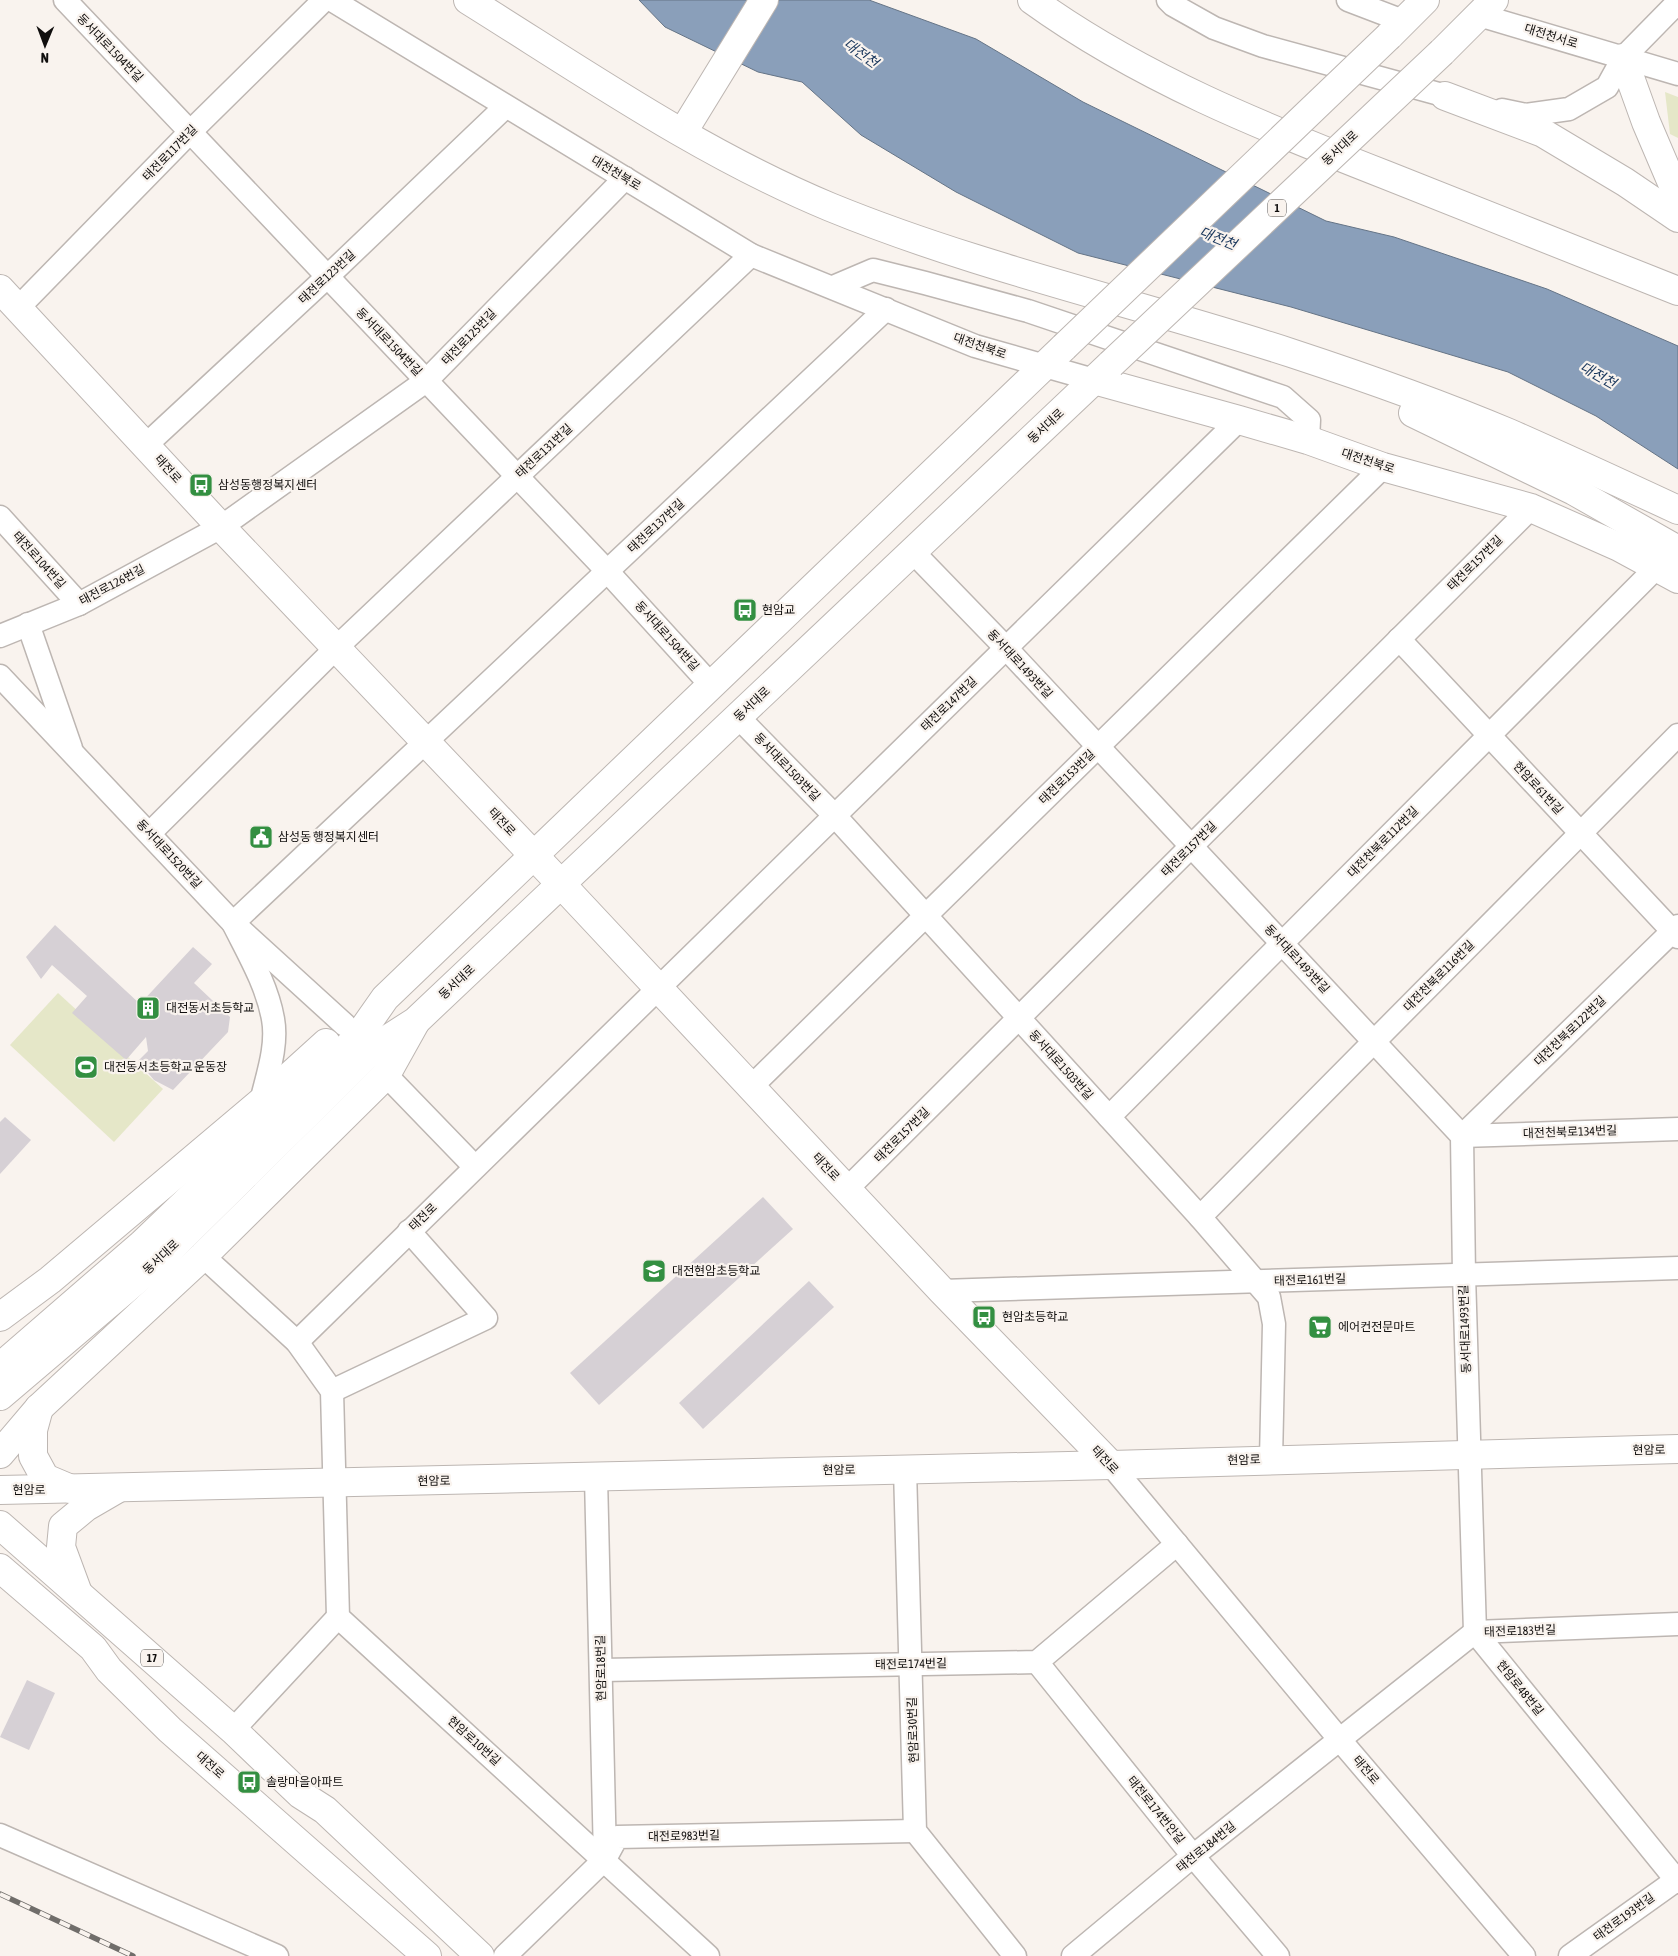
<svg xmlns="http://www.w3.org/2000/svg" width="1678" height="1956" font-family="'Asap Condensed','Noto Sans KR',sans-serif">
<rect width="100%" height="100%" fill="#f9f3ee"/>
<g fill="#e5e7c8">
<path d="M1665 92 1678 97V138L1670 134Z"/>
<path d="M58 993 163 1089 114 1142 10 1045Z"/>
</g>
<path fill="#8a9fba" stroke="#657486" d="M639 0H869L976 39 1083 102 1326 221 1394 237 1547 289 1678 346V469L1596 416 1508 372 1291 307 1078 253 956 192 861 135 802 82 758 72 665 27Z"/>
<g fill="#d6d0d5">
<path d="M55 925 140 1004 193 947 212 964 194 983 230 1017 228 1032 173 1090 154 1080 138 1061 148 1051 146 1037 126 1060 72 1013 87 996 52 965 41 979 26 957Z"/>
<path d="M5 1117 31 1140 0 1174V1122Z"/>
<path d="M763 1197 793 1229 599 1405 570 1373Z"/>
<path d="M809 1281 834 1307 703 1429 679 1403Z"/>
<path d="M27 1680 55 1693 29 1750 0 1737Z"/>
</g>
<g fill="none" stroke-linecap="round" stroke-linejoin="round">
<g stroke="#bdb6b2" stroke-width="25">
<g id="street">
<path d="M65 0 608 572 711 685"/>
<path d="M332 0 751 255 975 346 1094 380"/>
<path d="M1168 0 1173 5 1214 28 1263 46 1461 100"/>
<path d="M1348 0 1403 21"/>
<path d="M1479 15 1678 74"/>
<path d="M1502 110 1526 115 1569 109 1607 87 1623 58 1678 2"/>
<path d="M833 287 873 270 925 283 1028 311 1283 397 1309 420 1308 440"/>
<path d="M18 308 190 132 324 0"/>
<path d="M146 445 327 277 505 107"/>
<path d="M0 517 79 604"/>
<path d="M913 552 1006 648 1462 1136 1464 1275 1475 1632 1678 1882"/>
<path d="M28 624 71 748"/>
<path d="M0 636 79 604 221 527 426 381 625 178"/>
<path d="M1399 639 1678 937"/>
<path d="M0 676 233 923 345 1025"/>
<path d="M738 717 835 816 1200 1217 1269 1297 1274 1324 1271 1459"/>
<path d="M150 833 337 647 751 255"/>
<path d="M386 1075 475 1167"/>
<path d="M751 1087 1383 467"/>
<path d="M261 1102C267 1076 278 1046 273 1019 267 985 248 953 233 923L886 309"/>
<path d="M1109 1117 1657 567"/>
<path d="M1462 1136 1678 926"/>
<path d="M1462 1136 1678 1129"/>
<path d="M847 1189 1531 508"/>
<path d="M1200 1217 1678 735"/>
<path d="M203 1256 297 1342 332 1391 338 1617 708 1956"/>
<path d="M942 1291 1678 1268"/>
<path d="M297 1342 1239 420"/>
<path d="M332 1391 486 1318 409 1231"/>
<path d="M1111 1465 1340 1740 1524 1956"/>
<path d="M905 1469 915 1831 1015 1956"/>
<path d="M596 1477 605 1858"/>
<path d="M1037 1662 1193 1856 1278 1956"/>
<path d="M602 1670 1037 1662 1177 1544"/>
<path d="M233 1730 338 1617"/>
<path d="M0 1835 277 1956"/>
<path d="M505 1956 605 1859 617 1837 915 1831"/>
<path d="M1073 1956 1193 1856 1475 1632 1678 1624"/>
<path d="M1570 1956 1678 1879"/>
</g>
</g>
<g stroke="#bdb6b2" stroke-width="30">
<g id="secondary">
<path d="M468 0C585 73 702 154 830 207 979 268 1138 303 1291 353 1364 377 1438 403 1509 433 1566 458 1622 484 1678 510"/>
<path d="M1032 0C1140 78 1263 127 1386 175 1483 214 1581 252 1678 291"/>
<path d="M1623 58 1646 122 1678 197"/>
<path d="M1445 96 1543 133 1625 182 1678 218"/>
<path d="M683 132 764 0"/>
<path d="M0 289 221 527 561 884 942 1291 1111 1465"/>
<path d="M1094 380 1239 420 1308 440 1383 467 1531 508 1619 547 1678 579"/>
<path d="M1413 413 1574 491 1678 550"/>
<path d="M39 1408 33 1430V1456L45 1478 71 1489"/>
<path d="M0 1490 1111 1465 1678 1449"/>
<path d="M78 1593 61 1547 63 1526 86 1507 117 1489"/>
</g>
</g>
<g stroke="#bdb6b2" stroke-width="30">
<g id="primary">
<path d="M1389 36 1425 0"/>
<path d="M1442 52 1494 0"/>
<path d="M0 1317 50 1280 261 1102 326 1043"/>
<path d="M0 1367 142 1244 357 1038 385 998 1064 347"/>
<path d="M0 1396 154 1265 374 1048 416 1021 1111 364"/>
<path d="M0 1454 39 1408 203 1256 386 1075 415 1023"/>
<path d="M0 1525 233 1730 300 1794 325 1810 480 1956"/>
<path d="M0 1568 93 1648 109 1670 170 1730 427 1956"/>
</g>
</g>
<use href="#street" stroke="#fff" stroke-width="22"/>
<use href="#secondary" stroke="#fff" stroke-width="28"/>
<use href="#primary" stroke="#fff" stroke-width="28"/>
<g stroke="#706d6a" stroke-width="5.5">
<path id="rail" d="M0 1894 133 1956"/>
</g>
<use href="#rail" stroke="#f9f3ee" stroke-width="4" stroke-dasharray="11" stroke-linecap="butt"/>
<g stroke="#bdb6b2" stroke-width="30" stroke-linecap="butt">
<g id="primary-bridge">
<path d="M1064 347 1389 36"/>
<path d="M1111 364 1442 52"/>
</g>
</g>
<use href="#primary-bridge" stroke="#fff" stroke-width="28"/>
</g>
<defs>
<g id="bus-square" transform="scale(1.25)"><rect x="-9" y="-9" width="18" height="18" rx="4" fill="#338f41" stroke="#f9f3ee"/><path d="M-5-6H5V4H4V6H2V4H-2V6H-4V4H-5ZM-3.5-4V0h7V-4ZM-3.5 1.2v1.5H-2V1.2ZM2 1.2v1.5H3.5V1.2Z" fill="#fff"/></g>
<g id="civic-square" transform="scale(1.25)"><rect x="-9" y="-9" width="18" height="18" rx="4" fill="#338f41" stroke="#f9f3ee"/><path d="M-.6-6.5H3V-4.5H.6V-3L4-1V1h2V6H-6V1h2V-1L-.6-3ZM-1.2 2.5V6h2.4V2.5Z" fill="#fff"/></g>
<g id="building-square" transform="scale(1.25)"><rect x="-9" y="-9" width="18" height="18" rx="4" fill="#338f41" stroke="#f9f3ee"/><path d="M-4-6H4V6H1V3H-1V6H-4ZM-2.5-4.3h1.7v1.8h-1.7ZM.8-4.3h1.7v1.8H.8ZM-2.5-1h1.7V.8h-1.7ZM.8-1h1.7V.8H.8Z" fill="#fff"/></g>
<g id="stadium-square" transform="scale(1.25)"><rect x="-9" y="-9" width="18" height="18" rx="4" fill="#338f41" stroke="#f9f3ee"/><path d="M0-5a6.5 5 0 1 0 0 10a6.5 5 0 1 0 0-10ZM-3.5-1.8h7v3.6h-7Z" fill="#fff"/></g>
<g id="school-square" transform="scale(1.25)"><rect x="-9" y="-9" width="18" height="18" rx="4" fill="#338f41" stroke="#f9f3ee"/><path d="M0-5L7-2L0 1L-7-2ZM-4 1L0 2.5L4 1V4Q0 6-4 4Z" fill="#fff"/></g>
<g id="supermarket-square" transform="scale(1.25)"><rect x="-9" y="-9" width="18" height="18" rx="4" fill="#338f41" stroke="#f9f3ee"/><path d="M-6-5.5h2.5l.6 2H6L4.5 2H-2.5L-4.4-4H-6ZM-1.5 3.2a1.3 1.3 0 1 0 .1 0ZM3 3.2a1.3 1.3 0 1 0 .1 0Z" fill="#fff"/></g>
</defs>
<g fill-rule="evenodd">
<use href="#bus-square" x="201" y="485"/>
<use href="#bus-square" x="745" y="610"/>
<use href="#civic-square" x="261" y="837"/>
<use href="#building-square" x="148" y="1008"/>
<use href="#stadium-square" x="86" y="1067"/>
<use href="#school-square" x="654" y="1271"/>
<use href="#bus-square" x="984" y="1317"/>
<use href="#supermarket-square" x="1320" y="1327"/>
<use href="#bus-square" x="249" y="1782"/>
</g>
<g text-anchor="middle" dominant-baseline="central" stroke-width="4.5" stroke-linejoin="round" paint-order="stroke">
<g fill="#f9f3ee" stroke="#565350" stroke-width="1">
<rect x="1268" y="199.5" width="18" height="17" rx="4"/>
<rect x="141" y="1649.5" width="22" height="17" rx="4"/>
</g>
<g font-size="11" font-weight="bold" fill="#100e0d">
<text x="1277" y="208">1</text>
<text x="152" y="1658">17</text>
</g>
<g font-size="12" fill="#100e0d" stroke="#f9f3ee">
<text transform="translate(1551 36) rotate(17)">대전천서로</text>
<text transform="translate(110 48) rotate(46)">동서대로1504번길</text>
<text transform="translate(1340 148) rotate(-43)">동서대로</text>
<text transform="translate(170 153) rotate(-46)">태전로117번길</text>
<text transform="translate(616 173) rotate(31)">대전천북로</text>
<text transform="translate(327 277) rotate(-43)">태전로123번길</text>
<text transform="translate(469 337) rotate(-46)">태전로125번길</text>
<text transform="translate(389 342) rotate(46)">동서대로1504번길</text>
<text transform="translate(980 346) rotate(19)">대전천북로</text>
<text transform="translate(1046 426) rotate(-43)">동서대로</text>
<text transform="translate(544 451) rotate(-43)">태전로131번길</text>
<text transform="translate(1368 461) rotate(18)">대전천북로</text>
<text transform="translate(168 469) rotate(48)">태전로</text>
<text transform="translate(656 526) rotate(-43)">태전로137번길</text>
<text transform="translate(39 560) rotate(48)">태전로104번길</text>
<text transform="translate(1475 563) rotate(-45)">태전로157번길</text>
<text transform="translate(112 585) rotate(-28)">태전로126번길</text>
<text transform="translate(667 636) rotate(48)">동서대로1504번길</text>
<text transform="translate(1020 664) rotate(47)">동서대로1493번길</text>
<text transform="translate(752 704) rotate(-43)">동서대로</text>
<text transform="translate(949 704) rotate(-44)">태전로147번길</text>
<text transform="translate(787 767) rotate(46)">동서대로1503번길</text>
<text transform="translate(1067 777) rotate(-44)">태전로153번길</text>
<text transform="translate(1538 788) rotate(47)">현암로61번길</text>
<text transform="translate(502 822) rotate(47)">태전로</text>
<text transform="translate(1383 842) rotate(-45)">대전천북로112번길</text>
<text transform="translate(1189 849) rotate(-45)">태전로157번길</text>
<text transform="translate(169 854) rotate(47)">동서대로1520번길</text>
<text transform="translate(1297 959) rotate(47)">동서대로1493번길</text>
<text transform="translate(1439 976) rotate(-45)">대전천북로116번길</text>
<text transform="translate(457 982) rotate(-43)">동서대로</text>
<text transform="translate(1570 1031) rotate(-44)">대전천북로122번길</text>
<text transform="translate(1061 1065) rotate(48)">동서대로1503번길</text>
<text transform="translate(1570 1132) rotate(-2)">대전천북로134번길</text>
<text transform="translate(902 1135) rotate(-45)">태전로157번길</text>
<text transform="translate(826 1167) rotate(47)">태전로</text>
<text transform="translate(423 1217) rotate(-44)">태전로</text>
<text transform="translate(161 1257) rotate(-43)">동서대로</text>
<text transform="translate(1310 1280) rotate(-2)">태전로161번길</text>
<text transform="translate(1465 1329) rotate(-92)">동서대로1493번길</text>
<text transform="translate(1649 1450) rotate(-1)">현암로</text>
<text transform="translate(1105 1460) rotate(47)">태전로</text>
<text transform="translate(1244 1460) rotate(-2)">현암로</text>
<text transform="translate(839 1470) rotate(-1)">현암로</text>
<text transform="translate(434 1481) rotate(-1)">현암로</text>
<text x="29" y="1490">현암로</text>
<text transform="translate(1520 1631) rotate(-2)">태전로183번길</text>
<text transform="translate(911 1664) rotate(-1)">태전로174번길</text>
<text transform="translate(601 1668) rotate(-91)">현암로18번길</text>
<text transform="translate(1520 1688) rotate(51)">현암로48번길</text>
<text transform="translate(913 1730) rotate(-92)">현암로30번길</text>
<text transform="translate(474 1741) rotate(42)">현암로10번길</text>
<text transform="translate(210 1765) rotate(42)">대전로</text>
<text transform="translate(1366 1770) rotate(50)">태전로</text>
<text transform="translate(1156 1810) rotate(51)">태전로174번안길</text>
<text transform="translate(684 1836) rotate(-1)">대전로983번길</text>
<text transform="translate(1206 1847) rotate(-39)">태전로184번길</text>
<text transform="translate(1624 1917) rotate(-36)">태전로193번길</text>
</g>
<g font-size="12" fill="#100e0d" stroke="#f9f3ee" text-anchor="start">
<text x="218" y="485">삼성동행정복지센터</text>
<text x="762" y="610">현암교</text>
<text x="278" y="837">삼성동 행정복지센터</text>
<text x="166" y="1008">대전동서초등학교</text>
<text x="104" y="1067">대전동서초등학교 운동장</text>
<text x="672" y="1271">대전현암초등학교</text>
<text x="1002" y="1317">현암초등학교</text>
<text x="1338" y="1327">에어컨전문마트</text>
<text x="266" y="1782">솔랑마을아파트</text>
</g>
<g font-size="14" font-style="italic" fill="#16345a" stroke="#f9f3ee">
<text transform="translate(861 53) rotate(36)">대전천</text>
<text transform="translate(1218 238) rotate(22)">대전천</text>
<text transform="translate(1598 375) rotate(29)">대전천</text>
</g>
</g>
<g transform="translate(45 45) rotate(181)" stroke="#f9f3ee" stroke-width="4" paint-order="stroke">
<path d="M0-4L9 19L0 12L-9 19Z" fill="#100e0d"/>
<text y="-8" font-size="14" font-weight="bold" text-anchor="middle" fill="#100e0d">N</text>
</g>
</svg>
